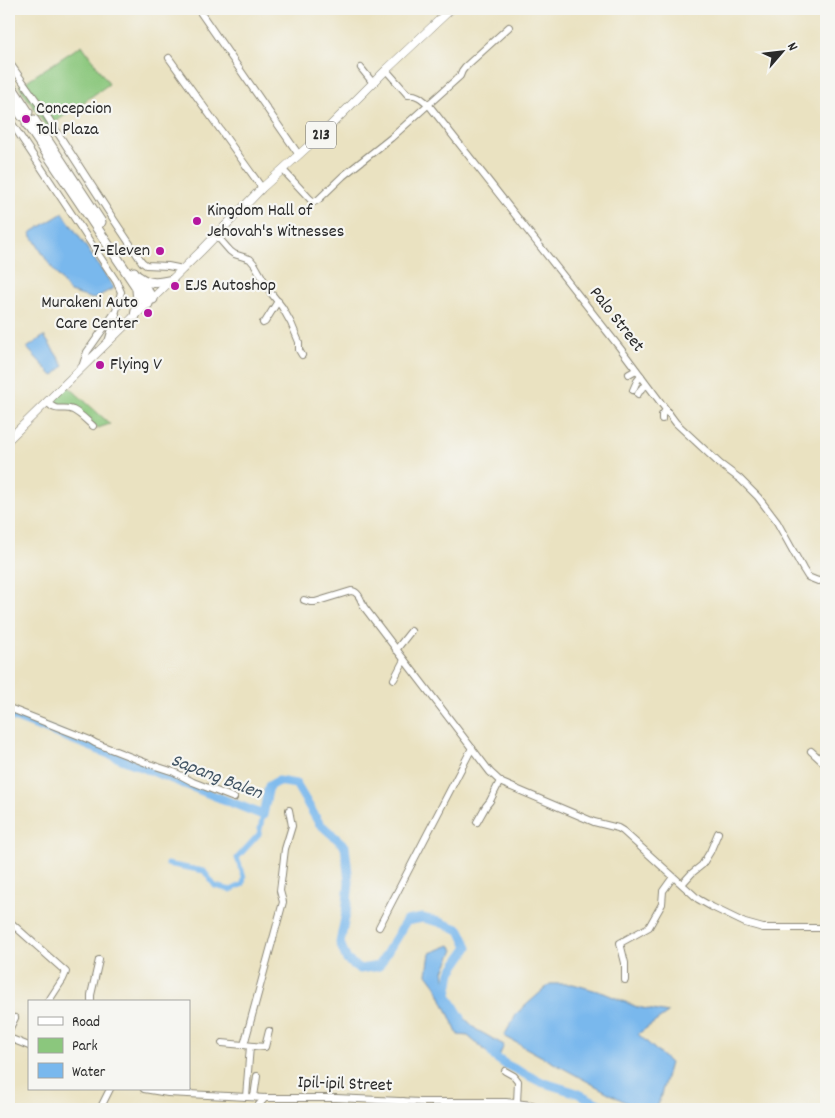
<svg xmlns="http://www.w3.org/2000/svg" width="835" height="1118" font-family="Dekko,sans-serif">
<rect width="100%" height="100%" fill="#f6f6f2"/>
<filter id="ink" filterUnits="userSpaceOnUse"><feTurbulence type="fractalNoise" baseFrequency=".02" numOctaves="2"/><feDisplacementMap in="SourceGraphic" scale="10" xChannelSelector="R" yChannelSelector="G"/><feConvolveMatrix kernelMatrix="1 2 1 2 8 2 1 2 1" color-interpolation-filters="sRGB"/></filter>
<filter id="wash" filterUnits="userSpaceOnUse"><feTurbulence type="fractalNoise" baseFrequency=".0096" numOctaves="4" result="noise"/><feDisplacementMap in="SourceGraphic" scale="20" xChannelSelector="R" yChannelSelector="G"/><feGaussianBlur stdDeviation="1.12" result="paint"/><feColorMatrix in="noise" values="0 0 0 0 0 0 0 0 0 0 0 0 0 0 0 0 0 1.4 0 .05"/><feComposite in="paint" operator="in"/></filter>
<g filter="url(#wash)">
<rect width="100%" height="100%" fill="#eae2c1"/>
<g fill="#8bc77d" stroke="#5b7954">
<path d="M82 45 109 84 47 128 19 86Z"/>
<path d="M68 386 110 424 98 428 74 408 60 406 52 401Z"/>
</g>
<g fill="#79b8ed" stroke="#52728c">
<path d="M63 213 114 288 93 299 70 292 47 261 30 233Z"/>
<path d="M44 336 64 366 53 376 27 348Z"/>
<path d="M450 945 454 950 444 971 449 1003 477 1030 504 1045 497 1061 468 1036 458 1035 436 986 427 974 430 953Z"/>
<path d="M550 984H573L604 993 637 1007 668 1013 638 1034 670 1063 657 1109H638L504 1036 517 1013Z"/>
</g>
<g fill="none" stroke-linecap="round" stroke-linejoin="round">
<path stroke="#79b8ed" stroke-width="1" d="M268 785 269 786"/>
<path stroke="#79b8ed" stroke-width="5" d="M167 864 204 871 215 886 231 890 243 884 244 877 237 858 259 834 263 815"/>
<g stroke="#79b8ed" stroke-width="9">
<path d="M9 715 87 745"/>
<path d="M89 746 263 815 269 786 278 781 296 784 319 823 345 846 349 882 346 913 340 943 347 960 360 969 379 966 406 921 423 918 439 922 460 930 468 947 451 972 447 995 461 1018"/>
<path d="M491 1052 495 1057 505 1064 541 1082 577 1093 609 1109"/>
</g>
</g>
</g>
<g filter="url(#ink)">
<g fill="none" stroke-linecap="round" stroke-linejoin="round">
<g stroke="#8a8676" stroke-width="8">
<g id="minor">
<path d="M198 9 299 155"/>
<path d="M169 58 262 188"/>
<path d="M9 62 43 110 114 220 142 262 146 265 168 266 183 269"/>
<path d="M361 68 373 83"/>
<path d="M386 70 408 95C417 94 421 98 428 104L620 348 676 423 720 464 740 479 758 497 777 522 803 569 808 577 818 581 826 580"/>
<path d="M9 119 116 281 121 292 116 311 87 352 82 367"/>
<path d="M283 170 310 199 314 202 318 200 343 176 391 138 460 76 462 71 465 67 509 27"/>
<path d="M216 235 230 251 234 254 250 259 255 265 271 293 282 307 291 323 299 342V350L302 355"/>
<path d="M263 323 265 322 278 301"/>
<path d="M108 342 116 315"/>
<path d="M629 374 636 370"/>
<path d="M633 390 637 381 641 376"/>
<path d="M638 394 641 389 647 385"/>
<path d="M47 402C58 414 62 405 73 410 81 414 87 421 93 426"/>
<path d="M662 419V415L666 410"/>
<path d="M304 600 310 602H315L351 591C359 591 361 601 364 607L490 772 502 783 594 822 618 828 623 831 698 899 712 907 745 923 763 928H826"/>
<path d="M396 650 411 631"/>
<path d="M394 679 404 660"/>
<path d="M9 708 90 740 95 743 149 764 174 772 193 782 234 798"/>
<path d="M811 751 826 765"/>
<path d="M477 822 486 806 490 801 500 781"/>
<path d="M682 884 692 873 702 865 710 852 718 833"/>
<path d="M9 921 66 972 63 979 48 1002"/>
<path d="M379 927 472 748"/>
<path d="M625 980V963L620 943 649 927 662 904 663 891 673 877"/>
<path d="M91 1002V995L99 960"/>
<path d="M9 1030 15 1018"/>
<path d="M9 1038 29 1046"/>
<path d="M222 1043 265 1047 269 1031"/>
<path d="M244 1045 283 902 280 891 285 849 292 826 289 810"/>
<path d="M505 1071 514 1076 518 1081 517 1103"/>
<path d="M144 1089 168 1093 265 1098H336L420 1102H506L532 1105 545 1109"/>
<path d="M246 1097 250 1046"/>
<path d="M254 1097 257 1076"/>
<path d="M403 1101 404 1109"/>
<path d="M100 1109 110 1089"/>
<path d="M255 1109 265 1098"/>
</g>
</g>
<g stroke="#8a8676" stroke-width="9">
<path id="major" d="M9 439 201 251 262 188 324 132 386 70 451 9"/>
</g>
<g stroke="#8a8676" stroke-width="11">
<g id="highway">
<path d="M9 83 28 112"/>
<path d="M9 96 22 116"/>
<path d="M34 120 101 222"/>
<path d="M27 124 148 304"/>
<path d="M134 272 153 299"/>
<path d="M139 277C149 285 160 283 172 280"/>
<path d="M135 316 138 300 137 290"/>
</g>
</g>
<use href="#minor" stroke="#fff" stroke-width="6"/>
<use href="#major" stroke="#fff" stroke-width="8"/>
<use href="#highway" stroke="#fff" stroke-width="9"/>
</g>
</g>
<g fill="#b5179e" stroke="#f6f6f2" stroke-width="2">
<circle cx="26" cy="119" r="5"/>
<circle cx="197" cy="221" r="5"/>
<circle cx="160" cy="251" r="5"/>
<circle cx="175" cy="286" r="5"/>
<circle cx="148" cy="313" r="5"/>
<circle cx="100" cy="365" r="5"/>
</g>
<g text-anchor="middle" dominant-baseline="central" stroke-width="4.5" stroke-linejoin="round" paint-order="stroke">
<rect fill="#f6f6f2" stroke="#686867" stroke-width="1" x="306" y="121.5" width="30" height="27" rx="4"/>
<g font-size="16" font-weight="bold" fill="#2b2b2b">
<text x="321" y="135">213</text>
</g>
<g font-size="18" fill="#2b2b2b" stroke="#f6f6f2" text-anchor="start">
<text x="36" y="109">Concepcion<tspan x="36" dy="21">Toll Plaza</tspan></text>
<text x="207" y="211">Kingdom Hall of<tspan x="207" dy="21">Jehovah's Witnesses</tspan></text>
<text x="150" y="251" text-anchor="end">7-Eleven</text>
<text x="185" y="286">EJS Autoshop</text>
<text x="138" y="303" text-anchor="end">Murakeni Auto<tspan x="138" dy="21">Care Center</tspan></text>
<text x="110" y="365">Flying V</text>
</g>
<g font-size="18" fill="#2b2b2b" stroke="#f6f6f2">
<text transform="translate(616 320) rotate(52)">Palo Street</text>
<text transform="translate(345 1085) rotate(2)">Ipil-ipil Street</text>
</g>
<g font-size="19" font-style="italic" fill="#425565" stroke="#f6f6f2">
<text transform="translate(216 778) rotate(21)">Sapang Balen</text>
</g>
</g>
<rect width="835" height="1118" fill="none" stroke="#f6f6f2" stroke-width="30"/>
<rect x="28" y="1000" width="162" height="90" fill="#f6f6f2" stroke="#a5a5a2"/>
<rect x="38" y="1017" width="25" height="8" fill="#ffffff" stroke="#a5a5a2"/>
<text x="72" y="1026" font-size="15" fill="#2b2b2b">Road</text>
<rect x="38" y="1038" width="25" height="15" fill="#8bc77d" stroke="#a5a5a2"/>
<text x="72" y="1050" font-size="15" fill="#2b2b2b">Park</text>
<rect x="38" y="1063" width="25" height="15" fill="#79b8ed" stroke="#a5a5a2"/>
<text x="72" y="1076" font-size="15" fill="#2b2b2b">Water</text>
<g transform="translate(782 52) rotate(62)" stroke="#f6f6f2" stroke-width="4" paint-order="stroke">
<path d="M0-4L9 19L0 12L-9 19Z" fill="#2b2b2b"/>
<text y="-8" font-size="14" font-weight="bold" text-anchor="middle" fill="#2b2b2b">N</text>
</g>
</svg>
